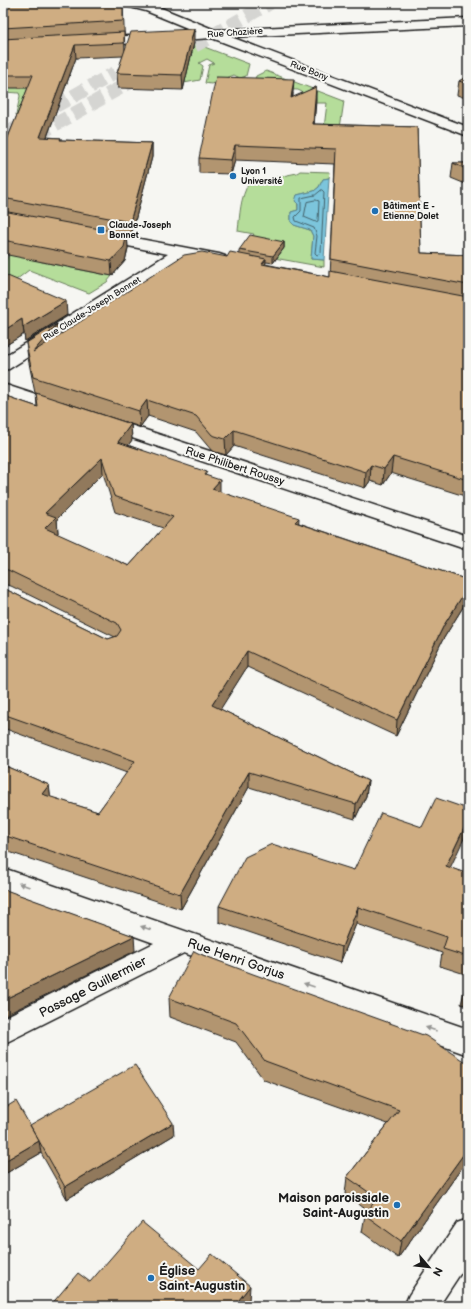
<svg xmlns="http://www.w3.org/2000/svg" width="471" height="1309" font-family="'Balsamiq Sans',sans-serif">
<rect width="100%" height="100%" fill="#f6f6f2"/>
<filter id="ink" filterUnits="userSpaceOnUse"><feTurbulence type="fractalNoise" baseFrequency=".025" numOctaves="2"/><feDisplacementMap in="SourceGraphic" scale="8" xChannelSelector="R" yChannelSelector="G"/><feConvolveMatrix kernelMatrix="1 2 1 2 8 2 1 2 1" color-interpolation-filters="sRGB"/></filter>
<g filter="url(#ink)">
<g fill="#b5dd9a" stroke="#687c5b">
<path d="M194 43 249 64 246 76 240 78 234 75 211 84 205 83 209 65 214 63 207 59 199 63 203 66 200 80 184 83Z"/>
<path d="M266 71 344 101 340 128H324L327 103H309L302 92 298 90 253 88 256 76Z"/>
<path d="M3 87 35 88 18 115H16L20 96 19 93 3 92Z"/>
<path d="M300 171 330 172 329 178 323 179 319 187 314 191 297 195 298 210 291 212V222L294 225 310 230 313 236 311 259 324 260V267L241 252 254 234 238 231C240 214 240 198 249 183L297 173Z"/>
<path d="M12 249 42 262 112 276 107 282 89 293 29 270 12 283 3 277V265Z"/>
</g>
<path fill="#7cc5dc" stroke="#56818f" d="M329 178 324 260 311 259 313 236 310 230 294 225 291 222V212L298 210V204L295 201 297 195 314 191 319 187 323 179Z"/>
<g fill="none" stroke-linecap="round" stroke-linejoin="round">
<g stroke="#426069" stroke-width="1">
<path d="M322 190 324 192 321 253 317 255 315 253 317 236 314 228 296 221 295 217 301 211V198L315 195Z"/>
<path d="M316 200 319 201 318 221 316 222 304 217 307 202Z"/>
</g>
<g stroke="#d5d5d2" stroke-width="14" stroke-dasharray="14 6" stroke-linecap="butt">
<path d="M3 135 115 73"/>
<path d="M3 154 270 3"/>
</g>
<g stroke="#1c1c1c" stroke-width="3">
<g id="minor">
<path d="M124 3H144L154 5 215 30 468 18V26L231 37 468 127V136L212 38 94 46 90 45 88 42 90 39 94 38 197 32 146 11 126 6Z"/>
<path d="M98 231 219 254 225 256 227 259 225 262 219 264 185 257 9 369 3 370V357L168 254 93 239 90 236 93 233Z"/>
<path d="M3 384 70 406 73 410 70 414 64 415 3 395Z"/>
<path d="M103 416 468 536V550L96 426 94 422 96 418Z"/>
<path d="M3 868 468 1029V1055L184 953 3 1044V1018L154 943 3 889Z"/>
<path d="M468 1219V1262L439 1306H404L409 1295 457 1223Z"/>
</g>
</g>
<use href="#minor" fill="#f6f6f2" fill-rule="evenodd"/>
</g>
<g fill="#b29570" stroke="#1c1c1c" fill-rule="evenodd">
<path d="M3 3H123L125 51 194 43 183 90 118 88 117 73 123 56 76 58 47 137 61 138V140L152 143V157L131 236 127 235 128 248 125 261 112 276 3 254V147L5 145 28 88H3Z"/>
<path d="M468 76V99L457 95 459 81Z"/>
<path d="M316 87 314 124 417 127 421 253 468 255V497L391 473 383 485 370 481 365 488 234 446 226 455 212 451 196 432 148 416 140 427 63 402 131 424 132 440 128 445 207 476 220 492 299 523 468 580V599L442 641 396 736 247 667 220 709 368 781 366 796 355 819 249 787 181 909 3 850V765L49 785 50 797 98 812 127 773 3 728V588L108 639 115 637 11 586 3 584V395L37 407 36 393H35L28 358 26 343 57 324 58 335 227 257 239 254V250L284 242V248L273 263 266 262 265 264 330 277 335 164 235 160 231 174 199 173V158L293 93V98ZM103 473 115 512 163 528 129 566 57 534 58 533 57 519Z"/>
<path d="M453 163H468V185L451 178Z"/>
<path d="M3 274 67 315 25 341 24 334 3 347Z"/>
<path d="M450 868 468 874V975L440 966 442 953 356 924 340 963 219 922V906L354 870Z"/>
<path d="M200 954 468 1064V1159L398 1258 362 1232 365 1215 368 1211 345 1194 347 1177 388 1124 264 1080 236 1042 170 1017 169 998Z"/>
<path d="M468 977V1006L461 1004Z"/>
<path d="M3 1109 30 1126 174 1135 67 1199 41 1153 3 1175Z"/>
</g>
<g fill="#91795b" stroke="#1c1c1c">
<path d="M194 29V43L183 90 182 75Z"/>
<path d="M75 45 76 58 42 150 40 137Z"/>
<path d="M294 79 293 93 291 112V98Z"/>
<path d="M316 87V101L313 138V124Z"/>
<path d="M152 143V157L131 236 130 222Z"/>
<path d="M235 145V160L231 174V160Z"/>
<path d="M127 234 128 248 125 261 112 276 111 261Z"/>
<path d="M284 242V248L273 263V256Z"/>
<path d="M266 259 265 274 262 264Z"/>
<path d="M66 301 67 315 25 341 23 327Z"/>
<path d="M22 319 24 334 3 347V331Z"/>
<path d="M57 324 59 339 33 352Z"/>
<path d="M147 400 148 416 140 427 139 411Z"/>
<path d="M131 424 132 440 120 457 118 442Z"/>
<path d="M234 430V446L226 455 225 439Z"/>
<path d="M393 457 391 473 383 485 384 469Z"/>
<path d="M102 458 103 473 57 519 58 533 47 544 45 528V513Z"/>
<path d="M371 465 370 481 365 488 366 472Z"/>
<path d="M220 480V496L212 489Z"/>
<path d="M299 518 298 534 295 522Z"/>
<path d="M468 587V599L442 641 396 736 397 720 444 625Z"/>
<path d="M247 651V667L213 721 212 705Z"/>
<path d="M249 772V787L181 909 180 894Z"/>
<path d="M368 781 366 796 355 819 356 804Z"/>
<path d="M49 785 51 800 42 794Z"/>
<path d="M468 820V830L443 883 446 866Z"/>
<path d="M358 907 356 924 340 963 342 947Z"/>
<path d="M134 936 135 951 3 1016V1000Z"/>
<path d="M173 1123 174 1135 67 1199 65 1187Z"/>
<path d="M39 1141 41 1153 3 1175V1162Z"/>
<path d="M468 1148V1159L398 1258 401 1241Z"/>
<path d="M250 1286 249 1301 246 1306H238V1301Z"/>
</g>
<g fill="#cfad82" stroke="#1c1c1c" fill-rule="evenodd">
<path d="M3 3H123V21L3 28Z"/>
<path d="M194 29 182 75 117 73 131 32Z"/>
<path d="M124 32V43L75 45 40 137 61 138 60 140 152 143 130 222 3 198V147L5 145 33 75H3V39Z"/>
<path d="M468 76V84L459 81Z"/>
<path d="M216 77 294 79 291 98 316 87 313 124 417 127 421 253 468 255V285L331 259 336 149 235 145 231 160 199 158Z"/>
<path d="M453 163H468V170Z"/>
<path d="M3 211 127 234 124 247 111 261 3 240Z"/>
<path d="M250 235 284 242 273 256 239 250Z"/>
<path d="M202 252 227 257 230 252 266 259 262 264 330 277V271L468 297V480L393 457 384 469 371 465 366 472 234 430 225 439 212 435 196 416 147 400 139 411 33 377 26 343 57 324 33 352 184 255Z"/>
<path d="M3 274 66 301 23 327 22 319 3 331Z"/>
<path d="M36 393 131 424 118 442 207 472 205 475 220 480 212 489 299 518 295 522 468 580V587L444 625 397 720 247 651 212 705 368 781 356 804 249 772 180 894 3 835V765L49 785 42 794 98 812 135 761 3 714V588L108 639 117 636 121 630 117 623 8 570 3 569V395L38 407ZM102 458 114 496 173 517 129 566 45 528 56 517 45 513Z"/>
<path d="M436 798 468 809V820L446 866 468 874V957L443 949 447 937 358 907 342 947 219 906 245 857 272 844 354 870 381 813 422 827Z"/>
<path d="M3 889 134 936 3 1000Z"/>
<path d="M194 951 200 954 253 974 426 1036 468 1064V1148L401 1241 365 1215 377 1198 347 1177 399 1110 265 1061 236 1023 169 998Z"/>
<path d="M468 977V989L465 988Z"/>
<path d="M135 1065 173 1123 65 1187 30 1125Z"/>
<path d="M16 1101 39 1141 3 1162V1109Z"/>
<path d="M142 1222 199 1269 212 1254 250 1286 238 1301 244 1306H50L78 1273 90 1282Z"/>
</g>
<defs><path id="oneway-solid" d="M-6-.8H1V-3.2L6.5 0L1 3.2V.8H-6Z"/></defs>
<g fill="#949492">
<use href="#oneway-solid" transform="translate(24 885) rotate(-160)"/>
<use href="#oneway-solid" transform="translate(146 928) rotate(-161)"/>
<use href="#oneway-solid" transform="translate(309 985) rotate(-161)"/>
<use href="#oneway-solid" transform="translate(431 1029) rotate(-161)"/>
</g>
</g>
<g fill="#1f6fb2" stroke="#f6f6f2" stroke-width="1.5">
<circle cx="233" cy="176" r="4"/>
<circle cx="375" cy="211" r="4"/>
<rect x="97" y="226" width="8" height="8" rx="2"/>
<circle cx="397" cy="1205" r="4"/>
<circle cx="151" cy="1278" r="4"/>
</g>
<g text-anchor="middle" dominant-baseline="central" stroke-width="4" stroke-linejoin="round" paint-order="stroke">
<g font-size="9" fill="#1c1c1c" stroke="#f6f6f2">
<text transform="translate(235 33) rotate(-4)">Rue Chazière</text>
<text transform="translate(309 71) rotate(21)">Rue Bony</text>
<text transform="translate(92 309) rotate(-32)">Rue Claude-Joseph Bonnet</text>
</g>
<g font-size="9" font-weight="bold" fill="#1c1c1c" stroke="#f6f6f2" text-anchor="start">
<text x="241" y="171">Lyon 1<tspan x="241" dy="10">Université</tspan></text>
<text x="383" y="206">Bâtiment E -<tspan x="383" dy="10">Etienne Dolet</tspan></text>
<text x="109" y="225">Claude-Joseph<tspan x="109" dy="10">Bonnet</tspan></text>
</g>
<g font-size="11" fill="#1c1c1c" stroke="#f6f6f2">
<text transform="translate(235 466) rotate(18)">Rue Philibert Roussy</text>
</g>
<g font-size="13" fill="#1c1c1c" stroke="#f6f6f2">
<text transform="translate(236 959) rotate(19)">Rue Henri Gorjus</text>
<text transform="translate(93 987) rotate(-27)">Passage Guillermier</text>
</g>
<g font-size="13" font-weight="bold" fill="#1c1c1c" stroke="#f6f6f2" text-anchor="end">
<text x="389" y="1198">Maison paroissiale<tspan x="389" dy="15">Saint-Augustin</tspan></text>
<text x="159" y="1271" text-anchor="start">Église<tspan x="159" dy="15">Saint-Augustin</tspan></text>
</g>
</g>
<rect width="471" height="1309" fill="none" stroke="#f6f6f2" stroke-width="16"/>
<rect x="8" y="8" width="455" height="1293" fill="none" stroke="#1c1c1c" stroke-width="1.5" filter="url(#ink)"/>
<g transform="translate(429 1267) rotate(118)" stroke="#f6f6f2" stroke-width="3" paint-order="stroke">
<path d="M0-3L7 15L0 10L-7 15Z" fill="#1c1c1c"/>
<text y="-6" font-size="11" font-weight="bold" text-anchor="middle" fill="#1c1c1c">N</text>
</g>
</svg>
